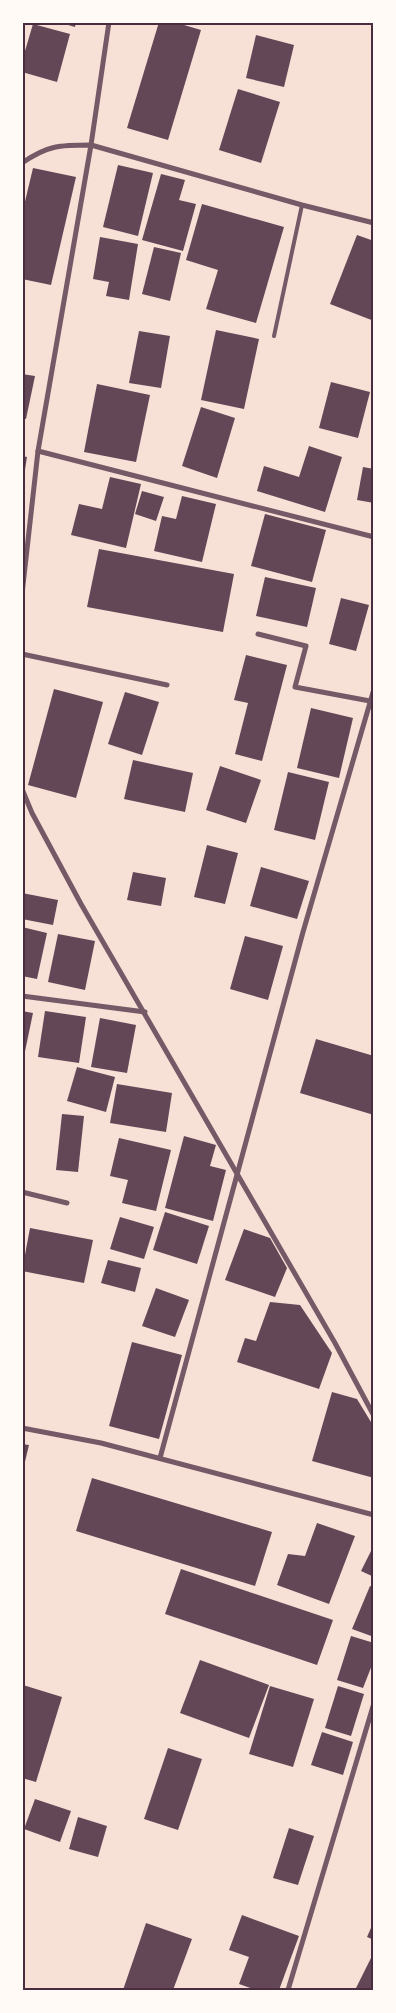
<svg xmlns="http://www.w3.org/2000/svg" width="396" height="2013" font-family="'Titillium Web',sans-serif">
<rect width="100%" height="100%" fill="#f7e1d7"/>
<g fill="#644757">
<path d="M58 22H76L75 27Z"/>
<path d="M159 22H174L201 30 168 140 127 128Z"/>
<path d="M33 24 70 34 57 82 22 72V61Z"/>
<path d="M256 35 294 45 284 87 246 78Z"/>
<path d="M238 89 280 102 261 163 219 150Z"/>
<path d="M118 165 153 173 138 236 103 227Z"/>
<path d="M33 168 76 177 51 285 22 279V214Z"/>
<path d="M161 174 185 180 179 200 196 204 183 251 142 240Z"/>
<path d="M202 204 284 227 256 323 206 309 218 270 186 260Z"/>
<path d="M357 235 374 241V321L330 304Z"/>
<path d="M100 237 138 244 129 300 106 296 109 282 93 279Z"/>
<path d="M154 247 181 253 170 301 142 294Z"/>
<path d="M216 330 259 339 244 409 201 400Z"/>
<path d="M139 331 170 336 161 388 129 383Z"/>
<path d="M22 374 35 376 26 419 22 418Z"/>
<path d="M331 382 370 392 358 438 319 428Z"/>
<path d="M97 384 150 395 136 462 84 452Z"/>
<path d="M201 407 235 418 217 478 182 466Z"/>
<path d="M309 446 342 457 325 512 257 491 264 466 299 477Z"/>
<path d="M22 456 27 457 24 476H22Z"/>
<path d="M363 467 374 469V503L357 500Z"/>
<path d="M110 477 141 484 126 548 71 535 79 504 102 509Z"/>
<path d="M142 491 164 497 156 521 135 514Z"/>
<path d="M182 496 216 504 202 562 154 551 162 516 176 519Z"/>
<path d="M265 514 326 530 312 582 251 566Z"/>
<path d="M99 549 234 574 223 632 87 607Z"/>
<path d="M265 577 316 588 307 627 256 616Z"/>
<path d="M341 598 369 605 356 651 329 644Z"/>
<path d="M246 655 287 665 262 761 235 754 248 703 234 700Z"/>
<path d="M54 689 103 702 76 798 28 785Z"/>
<path d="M125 692 159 702 142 755 108 744Z"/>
<path d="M311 708 353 718 339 778 297 768Z"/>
<path d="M133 760 193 773 185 812 124 799Z"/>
<path d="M220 766 261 780 246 823 206 810Z"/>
<path d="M288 772 329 782 315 840 274 830Z"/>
<path d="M207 845 238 853 225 904 194 897Z"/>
<path d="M261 867 309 881 297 919 250 906Z"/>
<path d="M133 872 166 878 161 906 127 900Z"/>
<path d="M22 893 58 900 53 925 22 919Z"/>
<path d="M22 927 47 933 37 979 22 976Z"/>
<path d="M58 934 95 941 85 990 48 982Z"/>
<path d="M245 936 283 946 268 1000 230 989Z"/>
<path d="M22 1011 33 1013 23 1061H22Z"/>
<path d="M45 1011 86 1017 79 1063 38 1057Z"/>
<path d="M100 1018 136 1025 127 1073 91 1067Z"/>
<path d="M316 1039 374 1056V1115L300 1093Z"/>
<path d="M77 1067 115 1077 106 1112 67 1101Z"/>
<path d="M117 1084 172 1093 166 1132 110 1123Z"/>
<path d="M62 1114 84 1116 78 1172 56 1170Z"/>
<path d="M184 1136 216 1145 210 1166 226 1170 213 1221 165 1208Z"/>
<path d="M119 1138 171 1150 156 1211 122 1203 128 1180 110 1176Z"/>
<path d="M165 1212 209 1226 197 1264 153 1250Z"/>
<path d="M120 1217 154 1227 144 1259 110 1249Z"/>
<path d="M30 1228 93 1240 84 1283 22 1271Z"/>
<path d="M244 1229 270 1238 287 1268 275 1297 225 1280Z"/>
<path d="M108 1260 141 1268 135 1292 101 1283Z"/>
<path d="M156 1288 189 1300 175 1337 142 1326Z"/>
<path d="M270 1302 300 1305 332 1353 319 1389 237 1362 245 1338 256 1341Z"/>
<path d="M132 1342 182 1355 159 1439 109 1426Z"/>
<path d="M332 1392 357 1399 374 1427V1478L312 1461Z"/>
<path d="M22 1444 29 1445 23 1470H22Z"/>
<path d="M92 1478 272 1532 255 1586 76 1531Z"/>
<path d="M317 1523 355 1536 329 1604 277 1585 288 1554 305 1556Z"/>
<path d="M374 1545V1577L361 1571Z"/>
<path d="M181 1569 333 1620 317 1665 165 1614Z"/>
<path d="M370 1586 374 1587V1637L352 1629Z"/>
<path d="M351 1636 374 1643V1660L363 1688 337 1680Z"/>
<path d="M200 1660 269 1685 249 1738 180 1713Z"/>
<path d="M23 1685 62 1697 36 1782 22 1778Z"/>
<path d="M270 1686 314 1699 293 1767 249 1754Z"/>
<path d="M338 1686 364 1694 351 1736 325 1728Z"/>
<path d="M322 1732 353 1742 343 1775 311 1765Z"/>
<path d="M168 1748 202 1759 178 1830 144 1819Z"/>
<path d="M35 1799 71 1811 60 1842 24 1829Z"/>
<path d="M78 1817 107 1826 98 1857 69 1849Z"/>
<path d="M289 1828 314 1836 298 1885 273 1878Z"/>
<path d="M242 1915 299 1936 279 1990H256L239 1984 249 1957 229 1950Z"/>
<path d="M374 1921V1940L367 1937Z"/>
<path d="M146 1923 192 1939 173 1990H123Z"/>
<path d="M374 1952V1990H355Z"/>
</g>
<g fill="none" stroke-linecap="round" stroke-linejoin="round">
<path stroke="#755966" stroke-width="4" d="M274 336 302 205"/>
<g stroke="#755966" stroke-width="5">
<path d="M22 163C48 145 60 145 91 145L302 205 374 223"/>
<path d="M38 451 374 537"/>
<path d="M22 594 38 451 91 145 109 22"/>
<path d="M258 634 306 646 295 687 370 701"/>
<path d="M22 654 167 685"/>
<path d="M22 789 32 813 81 904 335 1343 374 1416"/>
<path d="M22 996 145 1012"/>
<path d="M22 1192 67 1203"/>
<path d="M22 1428 101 1443 374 1515"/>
<path d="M160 1458 303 932 374 689"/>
<path d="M288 1990 374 1703"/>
</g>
</g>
<rect width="396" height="2013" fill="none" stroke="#fffaf5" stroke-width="48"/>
<rect x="24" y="24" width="348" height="1965" fill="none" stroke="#4a2c40" stroke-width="2"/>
</svg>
